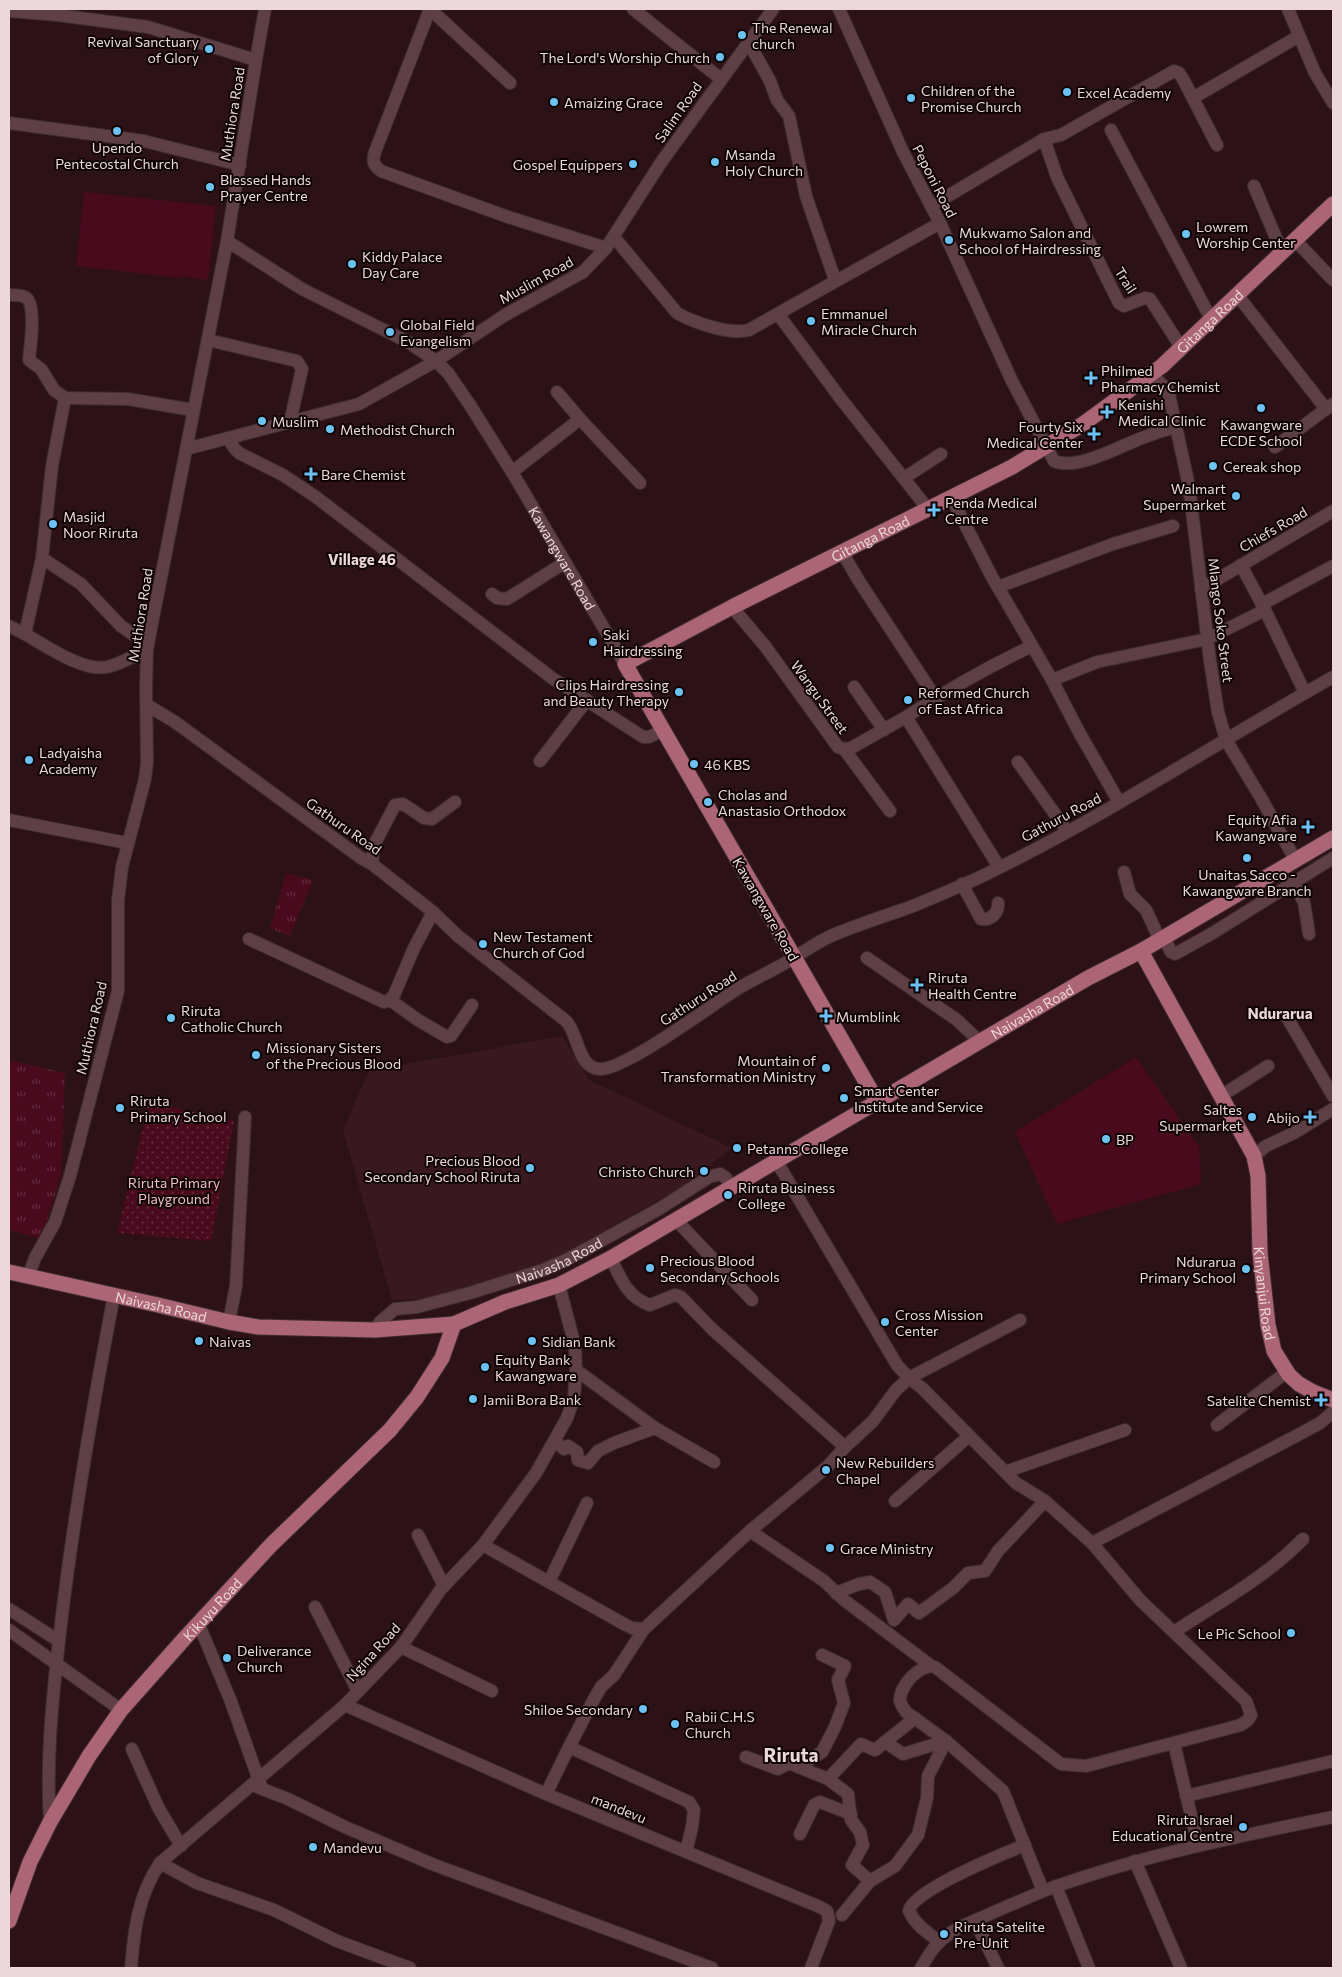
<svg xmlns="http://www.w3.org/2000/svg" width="1342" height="1977" font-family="Commissioner,sans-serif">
<defs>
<pattern id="grass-tufts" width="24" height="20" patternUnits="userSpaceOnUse" patternTransform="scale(1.25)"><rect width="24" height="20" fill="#490a1e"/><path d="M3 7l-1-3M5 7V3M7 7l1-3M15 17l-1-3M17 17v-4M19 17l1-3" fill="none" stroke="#632d3e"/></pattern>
<pattern id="park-dots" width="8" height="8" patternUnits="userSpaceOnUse" patternTransform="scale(1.25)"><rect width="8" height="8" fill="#490a1e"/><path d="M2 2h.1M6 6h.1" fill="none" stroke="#632d3e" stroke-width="1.8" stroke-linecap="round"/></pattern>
</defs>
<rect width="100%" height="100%" fill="#2c1217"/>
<path fill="#3a1820" d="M562 1036 589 1080 732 1148 682 1187 546 1263 485 1283 425 1299 392 1300 343 1130 369 1071Z"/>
<g fill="url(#grass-tufts)">
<path d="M286 873 313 880 290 936 270 928Z"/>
<path d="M9 1060 65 1073 61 1176 41 1239 9 1230Z"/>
</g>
<path fill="url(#park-dots)" d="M149 1102 234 1121 211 1241 117 1233Z"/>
<g fill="#490a1e">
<path d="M84 192 216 206 208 280 182 276 181 278 76 266Z"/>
<path d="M1136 1057 1199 1146 1201 1184 1057 1224 1015 1132Z"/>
</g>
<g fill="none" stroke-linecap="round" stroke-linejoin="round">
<g stroke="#3e2c2f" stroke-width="14">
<g id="minor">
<path d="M430 9 375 152C372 161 373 165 381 171L508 217 606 248"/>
<path d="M430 9 510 83"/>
<path d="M633 9 721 79"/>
<path d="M839 9 903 152 940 223 1012 381 1054 461C1077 471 1120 446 1142 438 1153 434 1164 430 1175 427"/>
<path d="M1288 9 1315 73 1333 103"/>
<path d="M9 11 57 15 148 27 256 60"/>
<path d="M749 43 770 81 777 100 789 116 806 196 835 280"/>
<path d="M1193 98 1299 36"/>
<path d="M9 123 144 141 240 165"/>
<path d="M1111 130 1211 319"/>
<path d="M1044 139 1057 177 1119 303 1124 306 1145 298 1150 299 1181 347"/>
<path d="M1254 186 1282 252"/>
<path d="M931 206 1044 139 1061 135 1174 71 1179 73 1183 79 1217 145"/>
<path d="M614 237 677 313C695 323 729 335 749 330 812 294 876 259 940 223"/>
<path d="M1295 240 1333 280"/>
<path id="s1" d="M227 241 302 289 408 342 436 361 448 373 470 405 512 472 625 664"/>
<path d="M9 295C13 295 21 295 25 297 37 302 30 349 29 360L41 369 54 390 65 398 128 399 193 410"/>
<path d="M1238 296 1326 409 1333 404"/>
<path d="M778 314 841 399 928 509"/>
<path d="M208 340 297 361 302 369 290 422"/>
<path d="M1151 374 1168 390 1189 486 1210 661 1218 712 1226 740 1261 798 1296 861"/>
<path d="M65 398 52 466 42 558 25 634C46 646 83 672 107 667 121 664 134 656 147 649"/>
<path d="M580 419 640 483"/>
<path d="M228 438 234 448 239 453 283 475 316 497 552 678 643 737H649L662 731"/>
<path d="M1275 447 1326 409"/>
<path d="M186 449 359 404 436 361 505 315 583 272 606 248 662 161 773 9"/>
<path d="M512 472 580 419 557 392"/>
<path d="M904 478 941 454"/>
<path d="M951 497 992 577 1052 680 1097 662 1207 639 1265 610"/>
<path d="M842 552 859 581 935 697"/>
<path d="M42 558 81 584 121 626 148 645"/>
<path d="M1241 565 1265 610 1305 693"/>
<path d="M998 587 1113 544 1173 526"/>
<path d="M1201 589 1333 511"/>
<path d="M492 594 497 598 507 599 564 563"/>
<path d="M1262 604 1333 566"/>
<path d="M732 607 765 646 838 747 844 749 851 748 906 717 999 867"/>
<path d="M9 626 25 634"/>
<path d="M1052 680 1079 732 1119 802"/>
<path d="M854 687 884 730"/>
<path d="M147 705 175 722 361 858 372 864 433 912 458 936 566 1021C579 1034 577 1068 600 1069 625 1070 713 1004 739 988 757 977 777 969 795 957 808 949 819 941 833 935 857 925 881 917 905 909 929 900 953 889 976 879 1100 820 1214 744 1333 677"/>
<path d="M906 717C947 690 988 667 1032 646"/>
<path d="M844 749 890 811"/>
<path d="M540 761 587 700"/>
<path d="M1018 762 1067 831"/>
<path d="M9 820 127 843"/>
<path d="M372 864 374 845 395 805 403 804 424 818 432 819 455 802"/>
<path d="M1124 872 1130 894 1146 910 1160 940"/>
<path d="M1293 882 1304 902 1309 934"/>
<path d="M962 884 981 919C990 921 999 913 998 903"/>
<path d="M1164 938 1171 952 1175 954 1211 934 1333 858"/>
<path d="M249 939 384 1002 390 1000 394 995 414 948 433 912"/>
<path d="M867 958 957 1020 979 1041"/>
<path d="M390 1000 418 1020 447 1037 451 1036 472 1005"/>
<path d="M1288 1019 1333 1096"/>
<path d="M1221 1096 1268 1066"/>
<path d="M1254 1156 1266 1146 1294 1133 1333 1109"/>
<path d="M777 1162 897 1365 909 1378 922 1388 1016 1483 1045 1501 1092 1543 1140 1600 1246 1701 1251 1715 1248 1720 1241 1725 1086 1766 1061 1764 935 1667C920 1663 899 1686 900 1701 901 1705 904 1709 906 1712L946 1741 1003 1791 1043 1891"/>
<path d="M676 1220 752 1300"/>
<path d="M611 1258C620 1278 628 1298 650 1305L675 1295 681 1297 712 1329 845 1447"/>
<path d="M28 1277 35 1258 55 1222 70 1176 118 991V900L122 867 145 779 147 762 146 688 147 649 227 241 256 60 265 9"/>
<path d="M229 1322 236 1286 245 1117"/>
<path id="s2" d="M375 1330 380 1322 395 1309 417 1307 470 1293 543 1270 566 1260 659 1209 709 1177 720 1174 726 1178 732 1188"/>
<path d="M576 1370 655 1428 714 1462"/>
<path d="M1217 1425 1288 1371"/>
<path d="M555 1441 564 1449 568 1446 577 1452 578 1460 588 1463 598 1451 614 1443 655 1428"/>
<path d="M1005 1472 1125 1430"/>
<path d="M895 1501 969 1436"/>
<path d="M750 1531 824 1581 844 1600 930 1665"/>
<path d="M418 1535 444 1586"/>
<path d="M1092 1543 1296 1436 1320 1423 1333 1412"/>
<path d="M483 1545 624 1624 632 1628 644 1629 750 1531 828 1466 845 1447 873 1421 896 1390 909 1378 1020 1320"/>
<path d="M549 1582 587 1503"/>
<path d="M836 1593 859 1584 870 1582 885 1592 894 1620 908 1604 919 1613 953 1588 968 1573 985 1571 998 1551 1045 1501"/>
<path d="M315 1607 358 1691"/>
<path d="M9 1609 59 1641"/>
<path d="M199 1625 230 1699 261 1786"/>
<path d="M644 1629 614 1675 601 1687 594 1699 569 1747 689 1802 694 1810 692 1827 686 1852"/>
<path d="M9 1630 121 1710"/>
<path d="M1174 1632C1218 1603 1266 1577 1303 1539"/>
<path d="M401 1647 492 1691"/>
<path d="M345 1705 546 1794 820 1907 827 1911 829 1921 811 1968"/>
<path d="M885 1742 903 1754 946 1741"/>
<path d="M1174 1743 1198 1845"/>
<path d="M132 1749 158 1807 181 1846"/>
<path d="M746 1757 778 1769 789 1763 828 1779 861 1744 875 1750 915 1718"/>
<path d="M798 1767 822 1752 835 1727 844 1703 838 1680 845 1666 822 1655"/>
<path d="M828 1779 848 1794 851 1820 860 1832 863 1845 852 1865 870 1881 842 1915"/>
<path d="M252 1785 288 1799 345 1827 432 1864 712 1968"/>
<path d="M546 1794 569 1747"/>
<path d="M1186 1796 1333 1761"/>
<path d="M50 1822C46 1762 52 1702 59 1641 72 1525 92 1410 114 1295"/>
<path d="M800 1834 814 1805 820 1802 851 1814"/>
<path d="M1135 1861 1181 1968"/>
<path d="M160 1863 197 1883 274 1910 337 1941 410 1968"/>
<path d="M870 1881 895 1866 918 1835 927 1798 928 1776 946 1741"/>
<path d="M1056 1886 1089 1968"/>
<path d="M975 1921 998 1968"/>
<path d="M939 1941C927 1933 915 1924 909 1911 911 1891 1005 1853 1025 1845"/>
<path d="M131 1968C134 1931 138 1895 160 1863L345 1705 401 1647 441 1589 483 1545 536 1473 567 1418 574 1398 576 1370 575 1346 559 1285"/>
<path d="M921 1968C933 1947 938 1940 960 1927 991 1914 1022 1899 1054 1887 1145 1855 1239 1836 1333 1817"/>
</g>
</g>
<g stroke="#3e2c2f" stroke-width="17">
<g id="major">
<path id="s3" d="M1141 951 1254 1156 1258 1176 1260 1253 1268 1325 1274 1351 1289 1375 1299 1384 1313 1392 1333 1400"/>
<path id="s4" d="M877 1101 625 664 732 607 1012 467 1083 424 1162 366 1333 204"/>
<path id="s5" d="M9 1272 158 1305 229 1322 258 1327 375 1330 454 1324 505 1302 559 1285 611 1258 1088 978 1141 951 1333 838"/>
<path id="s6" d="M9 1921 30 1862 50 1822 89 1756 121 1710 184 1639 271 1545 390 1430 417 1397 442 1358 454 1324"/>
</g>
</g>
<use href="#minor" stroke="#5e3f45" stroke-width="12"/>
<use href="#major" stroke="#ac6574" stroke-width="15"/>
</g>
<g fill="#6cc2f3" stroke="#0d0305" stroke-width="2">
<circle cx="742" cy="35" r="5"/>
<circle cx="209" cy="49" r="5"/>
<circle cx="720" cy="57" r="5"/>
<circle cx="1067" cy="92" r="5"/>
<circle cx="911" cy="98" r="5"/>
<circle cx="554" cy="102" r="5"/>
<circle cx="117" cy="131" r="5"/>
<circle cx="715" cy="162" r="5"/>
<circle cx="633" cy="164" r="5"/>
<circle cx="210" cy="187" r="5"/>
<circle cx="1186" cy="234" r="5"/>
<circle cx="949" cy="240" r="5"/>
<circle cx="352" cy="264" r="5"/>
<circle cx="811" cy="321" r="5"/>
<circle cx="390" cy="332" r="5"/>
<path d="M1088.5 370.5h5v5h5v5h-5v5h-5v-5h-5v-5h5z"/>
<circle cx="1261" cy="408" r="5"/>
<path d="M1104.5 404.5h5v5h5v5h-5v5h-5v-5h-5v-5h5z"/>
<circle cx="262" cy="421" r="5"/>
<circle cx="330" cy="429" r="5"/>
<path d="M1091.5 426.5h5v5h5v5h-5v5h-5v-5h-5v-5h5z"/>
<circle cx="1213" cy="466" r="5"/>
<path d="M308.5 466.5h5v5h5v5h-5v5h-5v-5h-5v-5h5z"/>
<circle cx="1236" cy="496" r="5"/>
<path d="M931.5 502.5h5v5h5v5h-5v5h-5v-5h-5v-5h5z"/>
<circle cx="53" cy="524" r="5"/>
<circle cx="593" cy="642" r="5"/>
<circle cx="679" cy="692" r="5"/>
<circle cx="908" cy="700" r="5"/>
<circle cx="29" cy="760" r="5"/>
<circle cx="694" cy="764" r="5"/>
<circle cx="708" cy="802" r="5"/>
<path d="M1305.5 819.5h5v5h5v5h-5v5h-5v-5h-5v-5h5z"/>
<circle cx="1247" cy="858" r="5"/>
<circle cx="483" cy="944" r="5"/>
<path d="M914.5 977.5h5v5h5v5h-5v5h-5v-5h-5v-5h5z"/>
<path d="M823.5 1008.5h5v5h5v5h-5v5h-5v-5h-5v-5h5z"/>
<circle cx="171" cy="1018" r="5"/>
<circle cx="256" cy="1055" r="5"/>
<circle cx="826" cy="1068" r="5"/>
<circle cx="844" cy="1098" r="5"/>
<circle cx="120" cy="1108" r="5"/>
<circle cx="1252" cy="1117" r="5"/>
<path d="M1307.5 1109.5h5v5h5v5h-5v5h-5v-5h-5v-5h5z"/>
<circle cx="1106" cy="1139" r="5"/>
<circle cx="737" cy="1148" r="5"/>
<circle cx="530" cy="1168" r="5"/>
<circle cx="704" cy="1171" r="5"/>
<circle cx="728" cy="1195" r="5"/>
<circle cx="650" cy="1268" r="5"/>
<circle cx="1246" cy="1269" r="5"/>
<circle cx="885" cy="1322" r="5"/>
<circle cx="199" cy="1341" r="5"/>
<circle cx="532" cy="1341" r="5"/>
<circle cx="485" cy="1367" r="5"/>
<circle cx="473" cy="1399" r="5"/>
<path d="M1318.5 1392.5h5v5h5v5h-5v5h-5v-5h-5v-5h5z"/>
<circle cx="826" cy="1470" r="5"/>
<circle cx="830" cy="1548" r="5"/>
<circle cx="1291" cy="1633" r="5"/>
<circle cx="227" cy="1658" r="5"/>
<circle cx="643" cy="1709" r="5"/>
<circle cx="675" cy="1724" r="5"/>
<circle cx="1243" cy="1827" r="5"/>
<circle cx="313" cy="1847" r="5"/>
<circle cx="944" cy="1934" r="5"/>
</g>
<g text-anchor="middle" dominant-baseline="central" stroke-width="4" stroke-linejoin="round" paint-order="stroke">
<g font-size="14" fill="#ecd8db" stroke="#0d0305" text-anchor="start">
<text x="752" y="27">The Renewal<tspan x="752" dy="16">church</tspan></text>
<text x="199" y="41" text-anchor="end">Revival Sanctuary<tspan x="199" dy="16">of Glory</tspan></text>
<text x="710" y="57" text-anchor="end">The Lord's Worship Church</text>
<text x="921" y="90">Children of the<tspan x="921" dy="16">Promise Church</tspan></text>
<text x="1077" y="92">Excel Academy</text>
<text x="564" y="102">Amaizing Grace</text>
<text x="117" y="147" text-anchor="middle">Upendo<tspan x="117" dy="16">Pentecostal Church</tspan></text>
<text x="725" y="154">Msanda<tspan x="725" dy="16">Holy Church</tspan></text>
<text x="623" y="164" text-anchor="end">Gospel Equippers</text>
<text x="220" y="179">Blessed Hands<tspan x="220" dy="16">Prayer Centre</tspan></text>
<text x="1196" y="226">Lowrem<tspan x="1196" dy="16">Worship Center</tspan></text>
<text x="959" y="232">Mukwamo Salon and<tspan x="959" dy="16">School of Hairdressing</tspan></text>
<text x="362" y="256">Kiddy Palace<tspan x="362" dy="16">Day Care</tspan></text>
<text x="821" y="313">Emmanuel<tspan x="821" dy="16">Miracle Church</tspan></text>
<text x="400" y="324">Global Field<tspan x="400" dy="16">Evangelism</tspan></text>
<text x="1101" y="370">Philmed<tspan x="1101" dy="16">Pharmacy Chemist</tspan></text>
<text x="1118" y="404">Kenishi<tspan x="1118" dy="16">Medical Clinic</tspan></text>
<text x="272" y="421">Muslim</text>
<text x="1261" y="424" text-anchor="middle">Kawangware<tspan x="1261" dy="16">ECDE School</tspan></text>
<text x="1083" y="426" text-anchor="end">Fourty Six<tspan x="1083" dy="16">Medical Center</tspan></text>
<text x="340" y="429">Methodist Church</text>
<text x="1223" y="466">Cereak shop</text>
<text x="321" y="474">Bare Chemist</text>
<text x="1226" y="488" text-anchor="end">Walmart<tspan x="1226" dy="16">Supermarket</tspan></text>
<text x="945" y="502">Penda Medical<tspan x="945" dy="16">Centre</tspan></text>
<text x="63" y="516">Masjid<tspan x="63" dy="16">Noor Riruta</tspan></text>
<text x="603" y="634">Saki<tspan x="603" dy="16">Hairdressing</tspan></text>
<text x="669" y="684" text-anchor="end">Clips Hairdressing<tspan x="669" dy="16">and Beauty Therapy</tspan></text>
<text x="918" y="692">Reformed Church<tspan x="918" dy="16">of East Africa</tspan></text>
<text x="39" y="752">Ladyaisha<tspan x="39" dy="16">Academy</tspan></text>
<text x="704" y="764">46 KBS</text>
<text x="718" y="794">Cholas and<tspan x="718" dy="16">Anastasio Orthodox</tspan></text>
<text x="1297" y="819" text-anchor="end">Equity Afia<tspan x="1297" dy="16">Kawangware</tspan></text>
<text x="1247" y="874" text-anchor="middle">Unaitas Sacco -<tspan x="1247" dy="16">Kawangware Branch</tspan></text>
<text x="493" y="936">New Testament<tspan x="493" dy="16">Church of God</tspan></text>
<text x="928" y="977">Riruta<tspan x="928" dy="16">Health Centre</tspan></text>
<text x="181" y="1010">Riruta<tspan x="181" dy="16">Catholic Church</tspan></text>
<text x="836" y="1016">Mumblink</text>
<text x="266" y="1047">Missionary Sisters<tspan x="266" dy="16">of the Precious Blood</tspan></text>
<text x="816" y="1060" text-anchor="end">Mountain of<tspan x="816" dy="16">Transformation Ministry</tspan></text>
<text x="854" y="1090">Smart Center<tspan x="854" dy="16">Institute and Service</tspan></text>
<text x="130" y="1100">Riruta<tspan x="130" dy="16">Primary School</tspan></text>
<text x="1242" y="1109" text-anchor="end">Saltes<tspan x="1242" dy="16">Supermarket</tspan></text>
<text x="1300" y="1117" text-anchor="end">Abijo</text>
<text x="1116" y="1139">BP</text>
<text x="747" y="1148">Petanns College</text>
<text x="520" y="1160" text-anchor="end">Precious Blood<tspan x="520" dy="16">Secondary School Riruta</tspan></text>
<text x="694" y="1171" text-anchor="end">Christo Church</text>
<text x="738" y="1187">Riruta Business<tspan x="738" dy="16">College</tspan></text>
<text x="660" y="1260">Precious Blood<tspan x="660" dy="16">Secondary Schools</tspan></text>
<text x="1236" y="1261" text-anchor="end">Ndurarua<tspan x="1236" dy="16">Primary School</tspan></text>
<text x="895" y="1314">Cross Mission<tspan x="895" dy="16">Center</tspan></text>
<text x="209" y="1341">Naivas</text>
<text x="542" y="1341">Sidian Bank</text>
<text x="495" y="1359">Equity Bank<tspan x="495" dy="16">Kawangware</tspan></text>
<text x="483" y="1399">Jamii Bora Bank</text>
<text x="1311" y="1400" text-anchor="end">Satelite Chemist</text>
<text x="836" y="1462">New Rebuilders<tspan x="836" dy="16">Chapel</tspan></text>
<text x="840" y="1548">Grace Ministry</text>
<text x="1281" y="1633" text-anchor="end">Le Pic School</text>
<text x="237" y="1650">Deliverance<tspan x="237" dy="16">Church</tspan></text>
<text x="633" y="1709" text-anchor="end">Shiloe Secondary</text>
<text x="685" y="1716">Rabii C.H.S<tspan x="685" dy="16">Church</tspan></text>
<text x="1233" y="1819" text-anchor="end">Riruta Israel<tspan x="1233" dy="16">Educational Centre</tspan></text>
<text x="323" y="1847">Mandevu</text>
<text x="954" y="1926">Riruta Satelite<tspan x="954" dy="16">Pre-Unit</tspan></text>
</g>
<g font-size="14" fill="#ecd8db" stroke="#0d0305">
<text transform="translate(678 112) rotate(-55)">Salim Road</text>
<text transform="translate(232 114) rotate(-81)">Muthiora Road</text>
<text transform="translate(935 181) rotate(63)">Peponi Road</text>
<text transform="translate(536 280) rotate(-29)">Muslim Road</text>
<text transform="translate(1126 280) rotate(58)">Trail</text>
<text stroke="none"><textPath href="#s4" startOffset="1185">Gitanga Road</textPath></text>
<text transform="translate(1273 529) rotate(-30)">Chiefs Road</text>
<text stroke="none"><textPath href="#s4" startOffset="780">Gitanga Road</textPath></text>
<text stroke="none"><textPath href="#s1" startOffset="476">Kawangware Road</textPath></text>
<text transform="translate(140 615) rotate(-81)">Muthiora Road</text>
<text transform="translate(1221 620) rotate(83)">Mlango Soko Street</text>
<text transform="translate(820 697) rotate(54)">Wangu Street</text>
<text transform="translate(1061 817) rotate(-28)">Gathuru Road</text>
<text transform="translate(344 826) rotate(35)">Gathuru Road</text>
<text transform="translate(766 909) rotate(60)">Kawangware Road</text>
<text transform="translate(698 998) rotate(-33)">Gathuru Road</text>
<text stroke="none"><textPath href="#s5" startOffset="1110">Naivasha Road</textPath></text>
<text transform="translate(91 1028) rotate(-77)">Muthiora Road</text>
<text stroke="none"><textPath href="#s2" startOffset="201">Naivasha Road</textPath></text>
<text stroke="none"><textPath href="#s3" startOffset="372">Kinyanjui Road</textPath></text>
<text stroke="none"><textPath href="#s5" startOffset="156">Naivasha Road</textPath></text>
<text stroke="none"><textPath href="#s6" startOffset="376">Kikuyu Road</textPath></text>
<text transform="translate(373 1652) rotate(-48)">Ngina Road</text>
<text transform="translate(619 1808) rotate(22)">mandevu</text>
</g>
<g font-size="14" fill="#f0bcc5" stroke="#0d0305">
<text x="174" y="1182">Riruta Primary<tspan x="174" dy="16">Playground</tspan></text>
</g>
<g font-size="15" font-weight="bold" fill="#ecd8db" stroke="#0d0305">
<text x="362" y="559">Village 46</text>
<text x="1280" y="1013">Ndurarua</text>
</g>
<g font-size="19" font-weight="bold" fill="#ecd8db" stroke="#0d0305">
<text x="791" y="1754">Riruta</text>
</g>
</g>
<rect width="1342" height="1977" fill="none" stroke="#ecd8db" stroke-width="20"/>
</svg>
